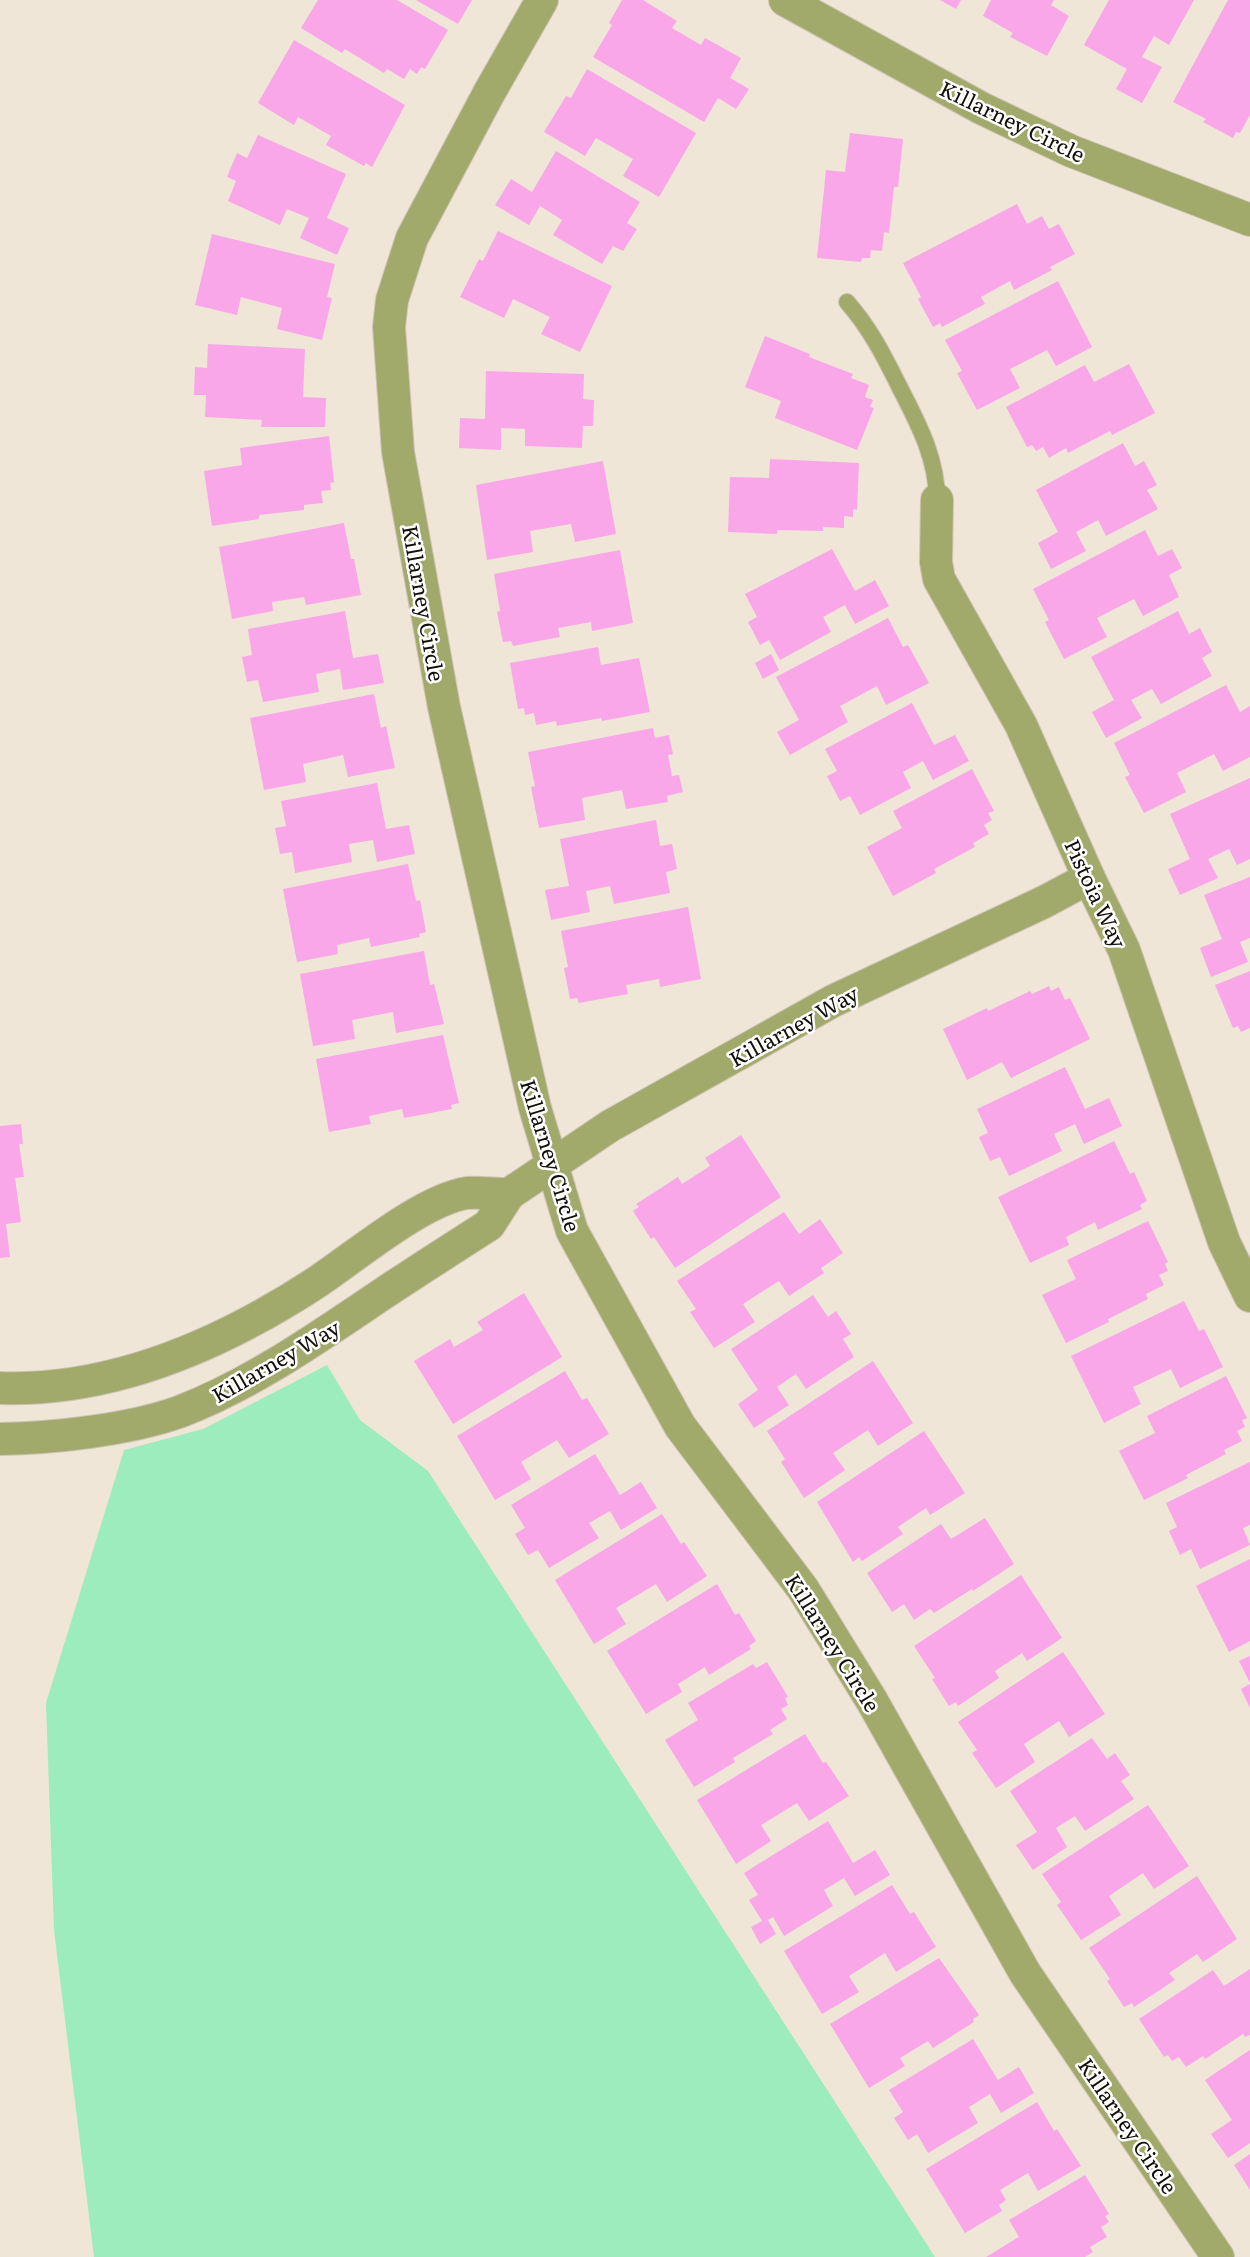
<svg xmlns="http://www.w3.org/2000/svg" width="1250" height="2257" font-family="Literata,serif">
<rect width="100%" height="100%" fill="#efe6d7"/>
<path fill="#9decbe" d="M327 1365 360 1420 428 1471 935 2257H94L54 1930 46 1703 124 1450 203 1429Z"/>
<g fill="#f9a7e9">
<path d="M318 0H397L448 30 425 69 421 67 417 74 410 69 404 79 387 69 384 73 345 49 342 53 301 28Z"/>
<path d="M416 0H472L458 24Z"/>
<path d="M622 0H643L677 21 672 28 701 45 705 38 741 58 730 78 749 89 736 109 718 98 704 122 593 57 612 25 609 23Z"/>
<path d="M940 0H961L956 9Z"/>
<path d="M991 0H1054L1051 5 1069 16 1047 56 1010 37 1013 33 983 16Z"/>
<path d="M1109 0H1194L1169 45 1154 36 1142 57 1162 67 1142 103 1116 89 1127 69 1084 45Z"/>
<path d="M1228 0H1250V115L1240 133 1236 132 1233 138 1203 122 1206 119 1173 102Z"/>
<path d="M294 40 405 105 372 167 366 163 364 166 326 145 331 136 298 117 294 125 258 103Z"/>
<path d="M587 69 696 133 659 197 623 176 633 159 596 138 585 156 544 132 566 96 571 98Z"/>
<path d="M850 133 903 139 898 187H894L889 233 884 232 882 251 871 250 870 258H862L861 262 817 258 826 170 845 172Z"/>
<path d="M258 135 346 174 327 218 349 228 337 255 300 238 309 218 287 209 280 225 228 201 236 181 227 177 237 153 247 158Z"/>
<path d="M556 151 640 202 627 223 637 229 623 251 613 246 602 264 553 235 562 220 540 206 529 225 495 205 511 179 532 192Z"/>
<path d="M1017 204 1027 224 1042 216 1049 229 1059 224 1075 254 1050 267 1052 270 1014 290 1010 281 981 297 985 304 942 327 940 323 933 327 918 299 921 297 903 263Z"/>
<path d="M498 231 612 286 580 352 541 334 550 317 513 299 504 318 460 297 479 259 483 261Z"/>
<path d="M212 234 335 264 327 297 332 298 322 340 277 329 282 308 241 297 237 315 195 305Z"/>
<path d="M1058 281 1092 347 1056 366 1047 350 1010 369 1020 388 977 410 957 373 962 371 945 340Z"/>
<path d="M765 336 810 354 809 357 853 374 851 378 869 385 865 397 873 400 870 407 874 408 857 450 775 418 781 401 745 387Z"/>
<path d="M208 344 305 349 303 397 326 398 325 427H261L262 420 205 417 206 395H194L195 367 207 368Z"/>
<path d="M1129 364 1155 413 1112 435 1110 431 1068 453 1066 448 1049 458 1043 447 1036 451 1032 445 1027 447 1006 407 1085 365 1094 382Z"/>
<path d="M486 371 584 374 583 399 594 400 593 426H583L582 448 525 446V429L501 428V450L459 448 460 418 485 419Z"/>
<path d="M329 436 334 482 330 483 331 490 321 491 323 503 304 505V510L259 515V519L212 526 204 471 242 465 240 448Z"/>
<path d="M1123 443 1135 466 1144 461 1157 485 1147 490 1158 509 1106 536 1098 520 1076 532 1086 551 1051 569 1038 543 1058 532 1036 490Z"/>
<path d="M770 459 859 463 857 510 853 509V517L844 516V528L823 527V531L777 530V534L728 532 730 477 769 478Z"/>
<path d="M603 461 616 534 575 542 571 524 530 531 533 552 487 560 476 485Z"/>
<path d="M344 523 351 559H354L361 595 306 605 304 597 272 602 273 611 232 619 219 547Z"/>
<path d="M1145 530 1158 556 1172 549 1182 568 1169 575 1179 597 1143 616 1134 599 1097 618 1107 637 1064 659 1045 622 1049 620 1033 589Z"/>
<path d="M832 549 855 591 875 580 889 606 855 624 845 605 823 617 831 632 780 660 769 640 760 645 748 622 757 617 745 594Z"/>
<path d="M620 550 633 623 592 631 591 622 558 628 560 637 513 646 511 641 503 642 497 612 500 611 494 574Z"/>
<path d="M345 611 353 658 378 654 384 683 343 690 340 669 316 674 319 692 263 702 258 680 247 682 242 657 252 655 248 629Z"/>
<path d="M1178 611 1189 634 1200 628 1212 652 1202 658 1212 676 1161 704 1152 689 1131 700 1142 718 1106 738 1092 712 1114 700 1091 657Z"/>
<path d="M888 618 903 647 908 645 929 683 886 705 877 686 840 706 848 722 790 755 777 732 799 720 776 677Z"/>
<path d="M598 647 601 665 639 658 650 712 602 721 601 718 557 726 556 721 536 725 534 713 525 715 524 708 518 709 510 663Z"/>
<path d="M771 654 779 670 763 679 755 663Z"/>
<path d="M1226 685 1240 712 1250 706V757L1223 771 1214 754 1177 773 1186 792 1144 813 1125 777 1130 775 1114 743Z"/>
<path d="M374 694 381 728 386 726 395 768 348 777 343 755 303 764 306 782 264 790 250 718Z"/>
<path d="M912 703 934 745 955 735 969 761 933 780 923 761 903 772 911 788 860 815 850 796 840 801 827 776 837 771 825 749Z"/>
<path d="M653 728 655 738 669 735 673 754 668 755 672 776 679 775 683 792 667 796 668 802 626 809 622 790 582 798 585 820 539 828 531 787 535 786 528 752Z"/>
<path d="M972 769 994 811 988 813 992 820 984 825 989 834 973 843 975 847 934 869 936 873 893 896 867 847 902 828 893 811Z"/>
<path d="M1250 778V859L1237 865 1229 849 1208 859 1218 878 1180 895 1168 869 1190 859 1170 814Z"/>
<path d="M377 783 386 829 409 825 415 854 377 862 373 840 349 844 352 862 295 873 292 852 280 854 275 828 286 826 281 801Z"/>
<path d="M656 820 660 846 672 844 677 869 666 872 670 893 614 904 610 886 586 891 590 912 551 920 545 890 569 886 560 839Z"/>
<path d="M408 864 416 901 420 900 426 932 419 934 420 937 371 947 369 938 337 945 338 954 297 962 283 889Z"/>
<path d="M1250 877V938L1240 942 1248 962 1211 977 1200 948 1222 939 1204 895Z"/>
<path d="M688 907 701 979 660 987 659 979 626 985 628 994 579 1003 577 998 570 999 564 968 568 967 561 931Z"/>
<path d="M424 951 430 985 434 984 444 1024 396 1033 393 1012 352 1020 355 1039 313 1046 300 974Z"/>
<path d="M1250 971V1028L1241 1032 1238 1026 1233 1028 1215 985Z"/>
<path d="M1049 986 1051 991 1059 987 1065 1000 1070 998 1090 1039 1011 1078 1002 1062 967 1080 943 1029 987 1008 988 1011 1030 991 1032 994Z"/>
<path d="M443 1035 459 1103 451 1105 452 1109 404 1118 402 1109 369 1116 371 1124 329 1132 316 1059Z"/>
<path d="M1065 1067 1085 1109 1109 1098 1122 1126 1084 1144 1075 1124 1054 1134 1062 1151 1009 1176 1000 1157 990 1161 979 1137 988 1133 977 1109Z"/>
<path d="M21 1124 23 1144H19L24 1177 15 1178 21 1222 6 1224 10 1257 0 1258V1126Z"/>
<path d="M741 1135 781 1197 675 1268 654 1237 651 1239 633 1211 639 1207 636 1204 678 1177 682 1184 710 1166 705 1158Z"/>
<path d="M1114 1141 1130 1174 1134 1172 1147 1201 1140 1205 1142 1209 1098 1230 1095 1222 1066 1237 1069 1245 1030 1263 998 1197Z"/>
<path d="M784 1212 799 1234 820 1219 843 1253 821 1268 824 1273 789 1296 779 1281 743 1304 755 1322 714 1348 690 1312 696 1309 677 1281Z"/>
<path d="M1148 1221 1168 1262 1165 1264 1168 1271 1159 1275 1164 1285 1146 1294 1148 1299 1108 1319 1109 1322 1066 1343 1042 1295 1076 1279 1067 1260Z"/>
<path d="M524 1293 562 1357 453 1424 414 1361 450 1339 454 1347 483 1330 477 1322Z"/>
<path d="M813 1295 828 1317 836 1311 851 1334 843 1339 854 1357 806 1389 796 1374 777 1387 789 1405 754 1428 738 1404 758 1390 731 1349Z"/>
<path d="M1184 1301 1199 1331 1204 1329 1223 1367 1180 1388 1171 1369 1133 1387 1141 1404 1104 1423 1071 1356Z"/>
<path d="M873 1361 913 1423 878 1446 868 1430 833 1453 845 1470 804 1498 781 1462 785 1459 767 1431Z"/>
<path d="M565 1371 582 1400 587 1398 609 1434 569 1458 557 1440 521 1462 531 1479 495 1500 457 1436Z"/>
<path d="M1226 1376 1247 1418 1242 1420 1245 1427 1237 1431 1242 1441 1224 1450 1226 1454 1186 1475 1188 1478 1144 1500 1119 1451 1155 1433 1147 1416Z"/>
<path d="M924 1431 965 1493 930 1515 926 1508 898 1527 903 1534 862 1561 859 1557 853 1562 817 1502Z"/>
<path d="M595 1454 620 1495 641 1482 657 1508 621 1530 610 1511 589 1523 599 1538 549 1568 538 1550 528 1555 515 1534 525 1528 511 1505Z"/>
<path d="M1250 1462V1525L1243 1528 1250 1545 1200 1569 1191 1549 1180 1555 1169 1531 1177 1527 1166 1503Z"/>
<path d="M662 1514 681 1544 684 1542 707 1576 667 1602 656 1584 616 1608 626 1624 594 1644 555 1580Z"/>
<path d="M985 1518 1014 1564 973 1591 972 1589 934 1613 930 1609 914 1620 904 1604 892 1612 867 1573 941 1524 951 1539Z"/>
<path d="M1250 1559V1641L1229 1652 1196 1586Z"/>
<path d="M1021 1575 1062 1638 1027 1661 1022 1653 995 1671 999 1678 958 1706 956 1702 949 1706 932 1679 935 1678 914 1646Z"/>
<path d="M717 1584 735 1615 739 1613 756 1641 749 1646 751 1649 709 1675 705 1667 678 1684 682 1692 646 1714 607 1651Z"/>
<path d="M1063 1652 1105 1714 1069 1737 1059 1721 1024 1744 1035 1762 996 1788 972 1753 977 1750 958 1722Z"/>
<path d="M1250 1656V1683L1239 1661Z"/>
<path d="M767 1662 788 1697 785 1698 788 1705 781 1709 787 1719 770 1730 773 1734 733 1758 735 1762 694 1787 665 1740 698 1720 688 1703 753 1664 756 1668Z"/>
<path d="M1250 1684V1708L1241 1689Z"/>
<path d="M805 1734 823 1763 826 1762 849 1796 809 1821 797 1803 761 1825 771 1841 736 1864 697 1800Z"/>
<path d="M1092 1738 1107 1759 1115 1753 1130 1775 1121 1781 1134 1799 1085 1831 1075 1816 1056 1828 1067 1847 1033 1870 1016 1845 1037 1832 1010 1791Z"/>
<path d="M1148 1805 1189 1866 1154 1889 1143 1873 1109 1896 1121 1915 1081 1940 1057 1905 1061 1902 1042 1874Z"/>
<path d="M828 1821 853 1863 875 1850 890 1875 855 1896 844 1878 824 1890 833 1906 784 1936 773 1917 768 1920 776 1934 760 1944 751 1927 762 1921 749 1900 758 1895 744 1873Z"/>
<path d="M1197 1876 1237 1939 1203 1962 1197 1954 1169 1973 1175 1980 1134 2007 1132 2003 1124 2007 1107 1981 1110 1979 1089 1948Z"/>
<path d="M892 1885 910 1914 914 1912 936 1947 896 1972 885 1953 849 1976 859 1992 822 2014 784 1951Z"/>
<path d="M939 1958 979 2015 973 2019 974 2022 933 2048 928 2041 900 2058 905 2066 869 2088 830 2024Z"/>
<path d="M1250 1969V2035L1245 2037 1243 2034 1205 2059 1203 2056 1186 2067 1179 2057 1172 2061 1168 2055 1164 2057 1139 2019 1213 1970 1224 1986Z"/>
<path d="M973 2039 998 2080 1019 2067 1034 2093 1001 2113 990 2094 969 2107 978 2123 928 2153 917 2134 908 2140 894 2118 903 2112 889 2090Z"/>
<path d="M1250 2050V2143L1228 2158 1211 2134 1232 2120 1205 2080Z"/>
<path d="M1037 2102 1054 2131 1057 2129 1081 2166 1038 2191 1028 2173 1000 2190 1006 2200 999 2205 1002 2211 965 2233 926 2169Z"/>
<path d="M1250 2154V2190L1234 2165Z"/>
<path d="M1085 2175 1109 2214 1105 2216 1109 2222 1101 2227 1107 2237 1090 2247 1093 2252 1085 2257H986L1019 2237 1009 2220Z"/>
</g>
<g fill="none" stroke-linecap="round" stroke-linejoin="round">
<g stroke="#ccc4b6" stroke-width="18">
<path id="service" d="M847 302C870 328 884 356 899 386 918 423 937 458 937 500"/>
</g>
<g stroke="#ccc4b6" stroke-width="34">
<g id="minor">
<path d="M542 0 489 93 412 238 392 300 389 327 398 452 444 707 535 1108 572 1231 680 1426 803 1589 872 1701 1025 1973 1218 2257"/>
<path d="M785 0 981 108 1071 151 1250 220"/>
<path d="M937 500 936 562 939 579 1021 725 1089 878 1124 950 1224 1242 1250 1296"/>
<path d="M0 1388C113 1392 224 1343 317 1282 356 1256 422 1200 467 1193 480 1192 495 1194 509 1194"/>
<path d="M0 1439C54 1438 128 1430 179 1412 252 1384 317 1338 381 1295 417 1271 453 1248 489 1225L509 1194 610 1126 833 1001 1044 902 1089 878"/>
</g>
</g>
<use href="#service" stroke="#a2aa6b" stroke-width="16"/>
<use href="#minor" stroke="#a2aa6b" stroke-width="32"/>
</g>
<g text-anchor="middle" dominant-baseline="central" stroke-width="5" stroke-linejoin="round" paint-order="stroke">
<g font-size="21" fill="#13100a" stroke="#fff">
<text transform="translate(1013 120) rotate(26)">Killarney Circle</text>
<text transform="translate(425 603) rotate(80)">Killarney Circle</text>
<text transform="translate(1097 893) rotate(65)">Pistoia Way</text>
<text transform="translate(793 1025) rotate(-29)">Killarney Way</text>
<text transform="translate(552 1155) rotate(73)">Killarney Circle</text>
<text transform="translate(275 1360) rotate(-30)">Killarney Way</text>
<text transform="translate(834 1642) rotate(58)">Killarney Circle</text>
<text transform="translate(1129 2125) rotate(56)">Killarney Circle</text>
</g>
</g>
</svg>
